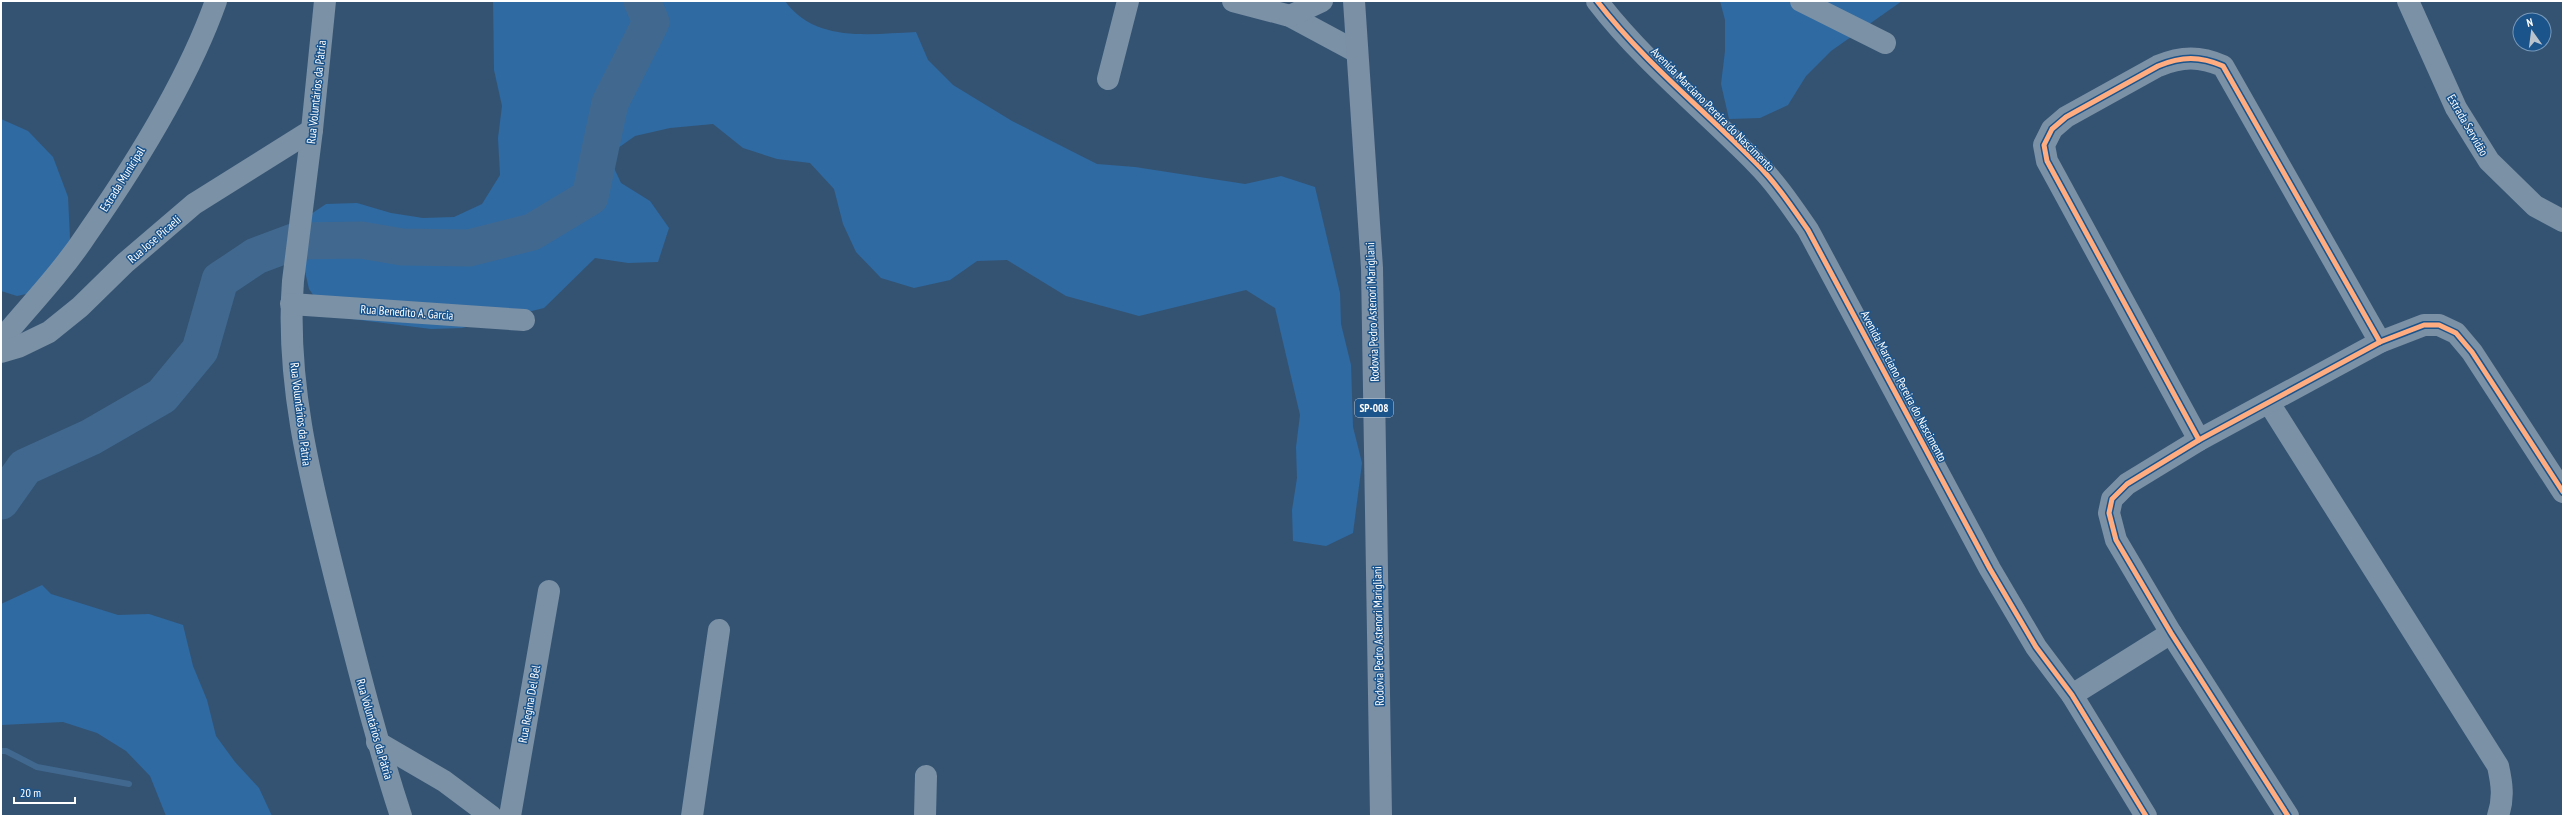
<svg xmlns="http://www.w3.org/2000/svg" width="2564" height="817" font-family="'PT Sans Narrow',sans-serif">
<rect width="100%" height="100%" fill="#345372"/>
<g fill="#2f6aa2">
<path d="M493 1H785C815 43 870 34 916 32L928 60 953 85 1012 121 1097 164 1135 167 1245 184 1281 176 1315 187 1340 293 1341 324 1351 365 1353 427 1362 463 1353 533 1326 546 1293 541 1292 510 1297 478 1296 447 1300 415 1275 308 1246 290 1139 316 1066 296 1007 260 977 261 950 280 914 288 881 278 856 252 843 224 834 189 810 163 777 159 743 148 713 124 670 128 635 136 608 155 621 183 650 201 669 228 658 262 628 263 595 258 544 308 462 328 431 329 328 316 309 289 301 254 299 222 326 204 357 203 391 213 423 218 454 217 482 204 500 175 498 138 502 106 494 70Z"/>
<path d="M1720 1H1902L1831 51 1806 76 1788 105 1760 118 1729 119 1721 84 1725 51V20Z"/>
<path d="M1 119 28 131 53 157 68 197 71 259 53 288 17 296 1 291Z"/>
<path d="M42 585 51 594 118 615 149 614 183 625 193 666 207 700 216 736 235 762 259 788 272 816H166L150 776 126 751 97 733 63 722 1 725V604Z"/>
</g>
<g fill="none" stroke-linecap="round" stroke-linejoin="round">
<path stroke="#416990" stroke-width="6" d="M1 751H6L37 767 129 784"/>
<path stroke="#416990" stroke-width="37" d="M1 501 25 467 91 437 162 396 200 350 220 280 256 256 296 241 361 240 402 247 469 248 532 232 590 197 610 103 651 22 642 1"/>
<g stroke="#7b91a6" stroke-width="22">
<path d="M325 1 312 130 293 281C285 385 312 485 337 585 357 663 376 740 401 816"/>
<path d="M1233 1 1290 16 1357 52"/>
<path d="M1597 1C1643 61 1703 109 1756 163 1776 183 1792 207 1808 230L1990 569 2036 647 2072 695 2146 816"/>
<path d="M1801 1 1885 43"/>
<path d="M2408 1 2456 108 2489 161 2535 206 2563 221"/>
<path d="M1290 16 1322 1"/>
<path d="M1108 79 1128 1"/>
<path d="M291 304 524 320"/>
<path d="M1 340C30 305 62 272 87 234 135 165 188 80 216 1"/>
<path d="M1 352 18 347 49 332 80 307 125 263 194 204 312 130"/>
<path d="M2269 403 2498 766C2502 784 2504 798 2498 816"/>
<path d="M2199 440 2047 161 2044 145 2052 129 2066 117 2158 66C2182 56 2200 56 2223 66L2380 342"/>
<path d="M2072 695 2171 633"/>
<path d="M377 742 444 781 491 816"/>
<path d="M510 816 549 591"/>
<path d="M692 816 719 630"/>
<path d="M925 816 926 776"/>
<path d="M2288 816 2171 633 2116 540 2109 513 2112 499 2127 484 2199 440 2380 342 2424 325H2439L2456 333 2472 352 2563 492"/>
</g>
<path stroke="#7b8fa5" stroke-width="22" d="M1354 1 1372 268 1381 816"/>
<g stroke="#1b538b" stroke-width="8">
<g id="cycleway">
<path d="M1597 1C1643 61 1703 109 1756 163 1776 183 1792 207 1808 230L1990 569 2036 647 2072 695 2146 816"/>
<path d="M2199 440 2047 161 2044 145 2052 129 2066 117 2158 66C2182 56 2200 56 2223 66L2380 342"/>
<path d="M2288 816 2171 633 2116 540 2109 513 2112 499 2127 484 2199 440 2380 342 2424 325H2439L2456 333 2472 352 2563 492"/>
</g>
</g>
<use href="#cycleway" stroke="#ffac80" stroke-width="5"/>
</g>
<g text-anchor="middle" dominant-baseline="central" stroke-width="3" stroke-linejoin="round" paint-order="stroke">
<rect fill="#1b538b" stroke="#bbcbdc" stroke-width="1" x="1355" y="399" width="38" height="18" rx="3"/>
<g font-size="11" font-weight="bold" fill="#fff">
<text x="1374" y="408">SP-008</text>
</g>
<g font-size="12" fill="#fff" stroke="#1b538b">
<text transform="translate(316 92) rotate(-84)">Rua Voluntários da Pátria</text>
<text transform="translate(1713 109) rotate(45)">Avenida Marciano Pereira do Nascimento</text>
<text transform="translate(2468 125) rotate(60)">Estrada Servidão</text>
<text transform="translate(122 179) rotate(-58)">Estrada Municipal</text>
<text transform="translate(154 239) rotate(-41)">Rua Jose Picaeli</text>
<text transform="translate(407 312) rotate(4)">Rua Benedito A. Garcia</text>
<text transform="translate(1372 312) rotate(-92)">Rodovia Pedro Astenori Marigliani</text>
<text transform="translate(1904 386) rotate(62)">Avenida Marciano Pereira do Nascimento</text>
<text transform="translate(301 414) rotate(83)">Rua Voluntários da Pátria</text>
<text transform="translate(1378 636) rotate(-91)">Rodovia Pedro Astenori Marigliani</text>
<text transform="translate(529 704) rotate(-80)">Rua Regina Del Bel</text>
<text transform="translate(375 729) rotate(74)">Rua Voluntários da Pátria</text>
</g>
</g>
<rect width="2564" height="817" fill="none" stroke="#ffffff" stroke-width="4"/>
<g transform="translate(2532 32) rotate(346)"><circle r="19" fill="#1b538b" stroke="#7698b9"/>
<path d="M0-3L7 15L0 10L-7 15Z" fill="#b8c3ce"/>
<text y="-6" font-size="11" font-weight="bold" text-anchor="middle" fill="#ffffff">N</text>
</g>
<path d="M14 797v6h61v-6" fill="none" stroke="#ffffff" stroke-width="2"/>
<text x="20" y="797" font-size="12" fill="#ffffff" stroke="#1b538b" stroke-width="3" paint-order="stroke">20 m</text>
</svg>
